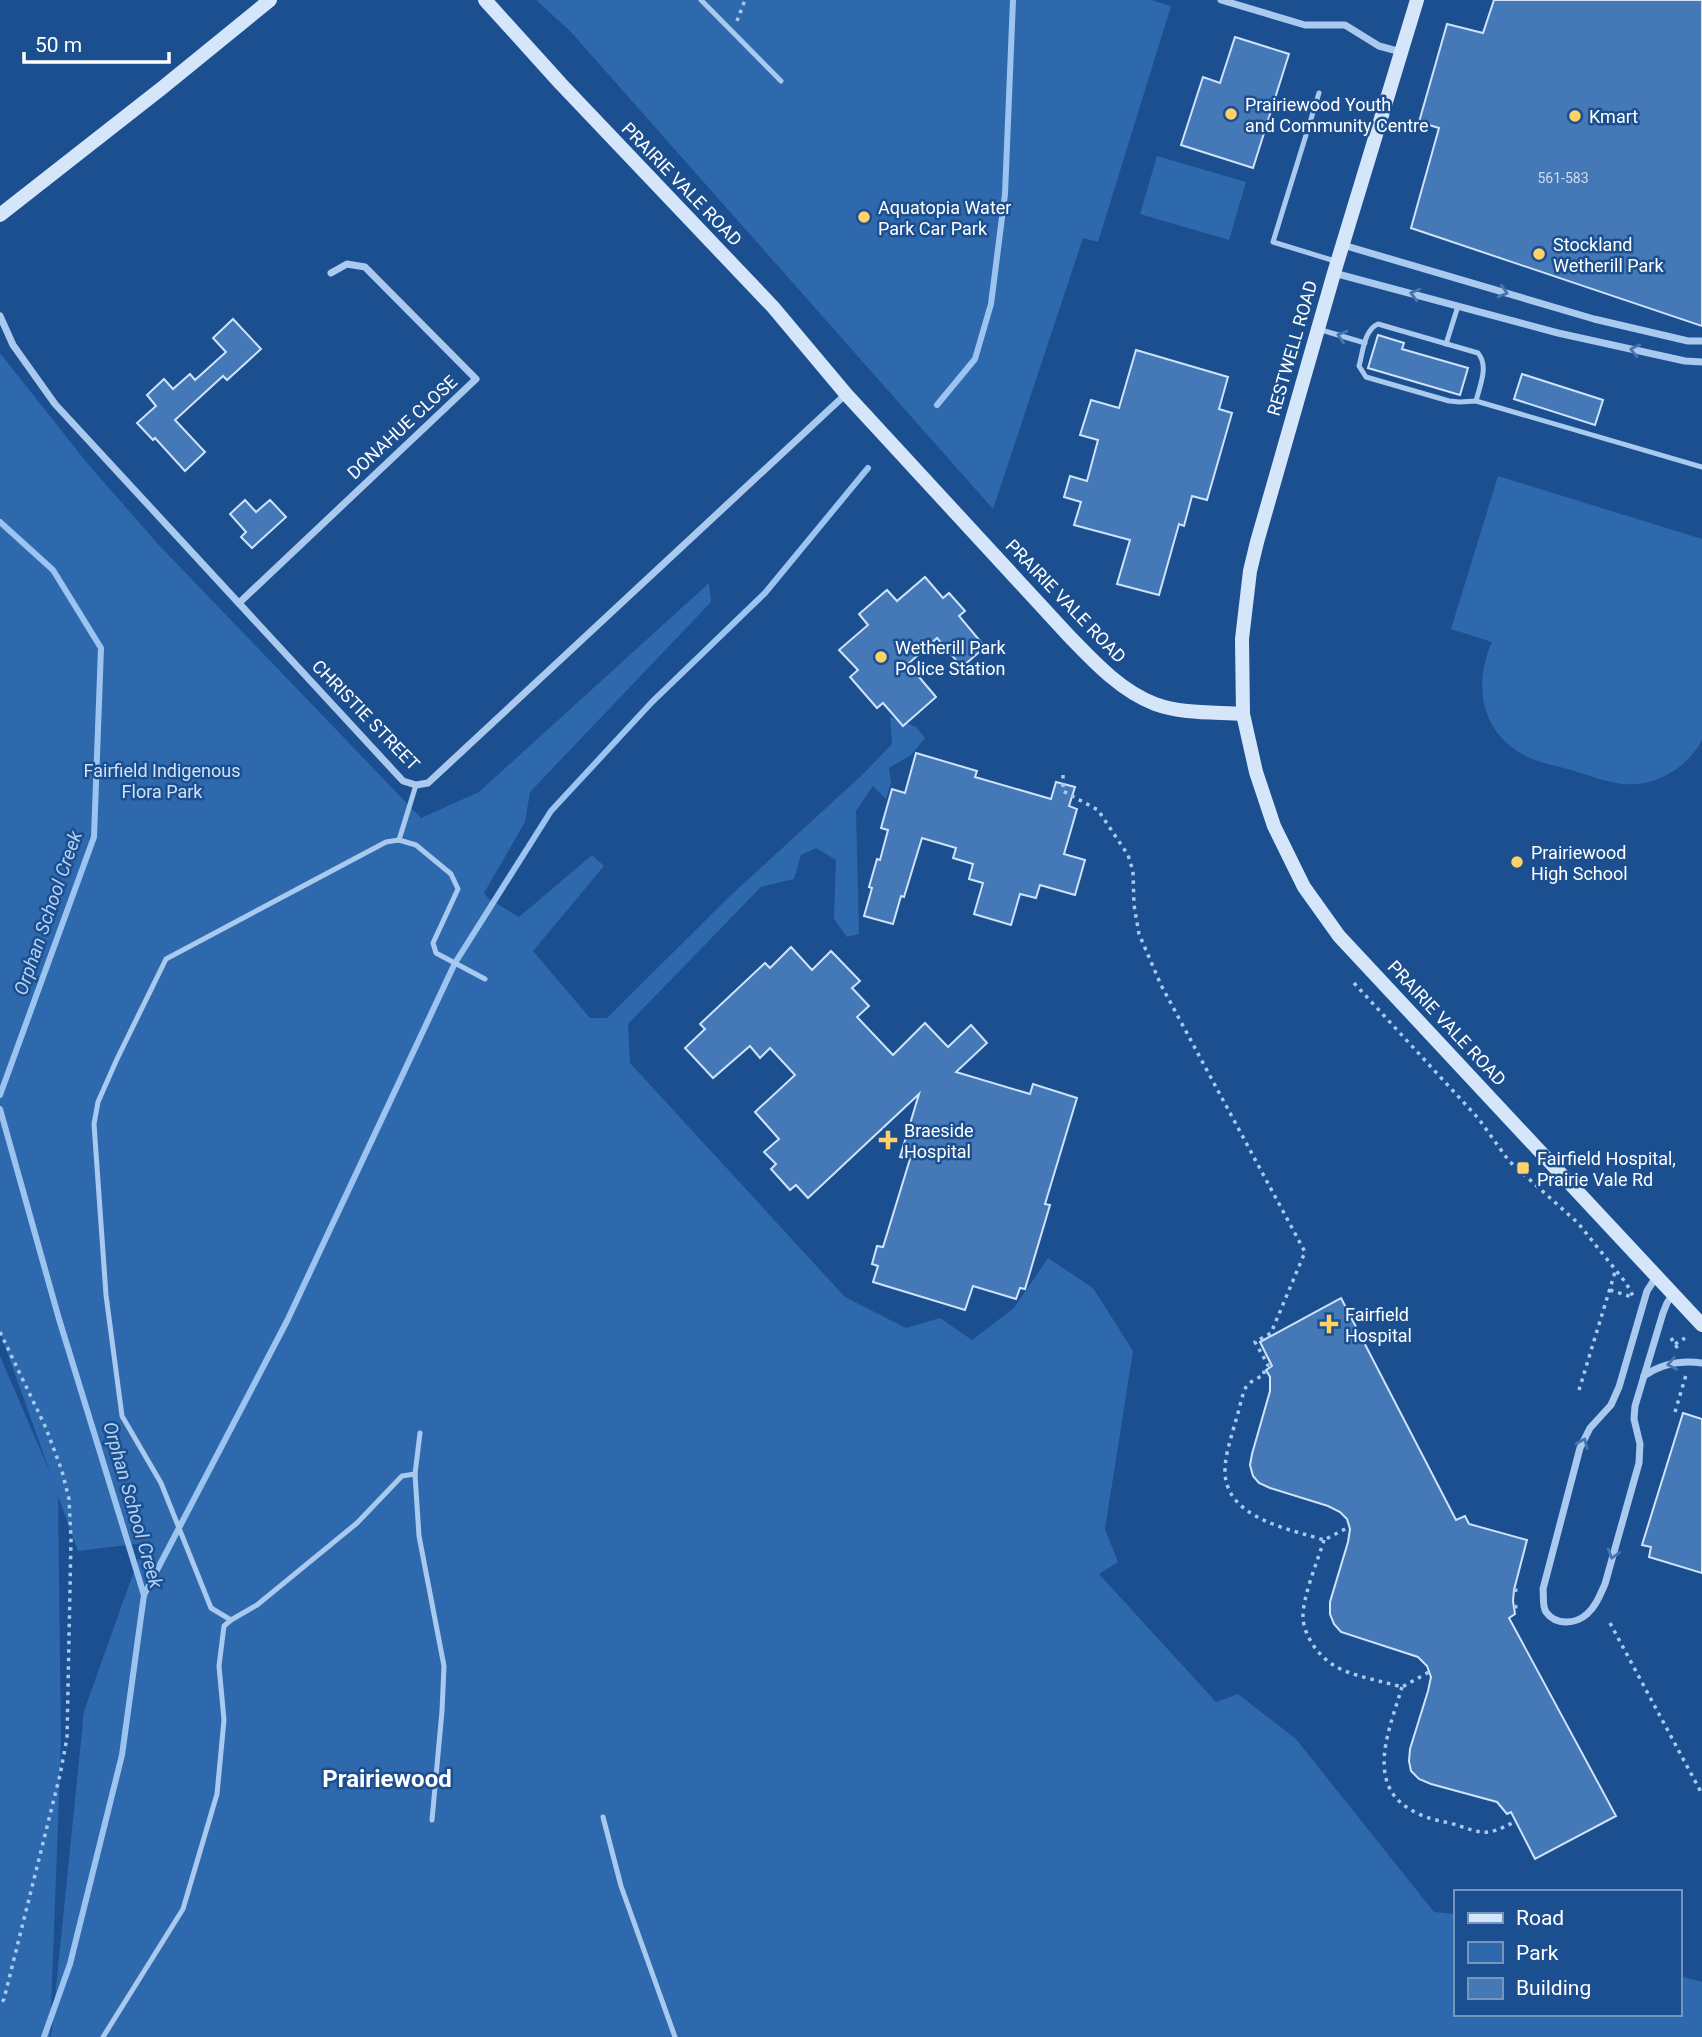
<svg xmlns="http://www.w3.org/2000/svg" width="1702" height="2037" font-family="Roboto,sans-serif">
<rect width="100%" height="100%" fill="#1b4f8f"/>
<g fill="#2e69ad">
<path d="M536 0H1151L1171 6 1098 242 1083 238 993 509 570 31Z"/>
<path d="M1157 156 1246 182 1229 240 1140 214Z"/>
<path d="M0 353 87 463 157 543 421 818 479 792 709 583 711 602 530 792 525 822 484 893 489 899 519 917 592 855 604 866 533 951 590 1018H607L730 896 862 775 892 744 890 717 916 727 925 738 911 755 889 768 891 783 886 799 873 786 856 811 859 934 847 937 834 919 836 860 816 848 801 855 794 879 761 887 628 1024 630 1063 845 1297 906 1328 940 1318 972 1340 1014 1308 1048 1258 1093 1288 1133 1351 1105 1529 1118 1562 1099 1574 1216 1702 1238 1694 1296 1739 1434 1912 1455 1914V2014H1679V1976L1702 1982V2037H51L84 1711 144 1543 78 1551 58 1496 61 1742 50 2037H0V1356L51 1475 0 1332Z"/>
<path d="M1498 476 1702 539V740C1687 768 1656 787 1623 784 1605 782 1588 775 1571 770 1557 766 1539 763 1526 756 1480 733 1473 684 1492 642L1451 629Z"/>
</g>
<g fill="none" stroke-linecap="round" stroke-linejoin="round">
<g stroke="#9cc4f0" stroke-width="6">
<path d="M937 405 975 359 991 304 1005 194 1013 0"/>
<path d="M0 522 53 570 101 648 94 837 0 1095"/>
<path d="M0 1109 59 1319 144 1595 122 1755 70 1964 44 2037"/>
<path d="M144 1595 287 1321 455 963 551 811 652 702 765 593 868 468"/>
</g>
</g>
<g fill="#4478b7" stroke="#cfe3fa" stroke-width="2">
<path d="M1494 0H1702V326L1411 228 1439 128 1419 122 1447 24 1483 33Z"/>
<path d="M1235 37 1289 54 1253 168 1181 145 1203 77 1220 83Z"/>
<path d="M233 319 261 349 227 380 223 376 175 420 205 452 185 471 155 438 153 440 137 423 156 406 147 395 164 379 173 389 190 374 195 380 226 352 213 338Z"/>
<path d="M1378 335 1404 343 1402 349 1468 368 1460 395 1368 368Z"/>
<path d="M1136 350 1228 377 1219 409 1232 413 1207 500 1192 496 1184 526 1179 524 1159 595 1117 584 1130 540 1074 525 1081 502 1064 497 1070 476 1087 481 1098 440 1080 435 1091 400 1119 408Z"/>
<path d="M1522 374 1603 400 1595 425 1514 399Z"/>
<path d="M245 500 256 512 270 500 286 517 252 548 241 537 246 532 230 514Z"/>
<path d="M925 577 943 598 949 593 965 611 959 616 985 647 962 667 937 638 908 664 936 697 903 726 883 703 877 708 850 677 858 670 839 650 868 625 859 614 887 590 897 601Z"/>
<path d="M916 753 977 771 975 777 1051 799 1056 782 1075 787 1069 806 1077 809 1064 854 1085 860 1075 895 1040 885 1036 898 1020 894 1011 925 974 914 983 883 969 879 973 864 953 858 956 848 922 838 904 897 901 896 893 924 864 916 872 888 869 887 877 859 880 860 888 830 881 828 892 789 905 793Z"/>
<path d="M791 947 812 970 831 951 860 981 852 988 869 1006 857 1017 893 1055 925 1023 948 1047 971 1025 987 1043 956 1072 1030 1094 1033 1084 1077 1098 1045 1204 1050 1205 1025 1289 1020 1288 1016 1299 973 1286 965 1310 873 1282 878 1266 872 1264 877 1246 883 1247 910 1159 900 1157 919 1094 808 1198 796 1185 790 1190 771 1169 776 1164 764 1152 779 1139 755 1112 795 1075 770 1048 760 1058 750 1046 713 1078 685 1048 705 1029 700 1024 765 963 770 968Z"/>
<path d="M1341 1298 1456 1520 1465 1516 1469 1524 1527 1540 1514 1590 1513 1601 1515 1614 1509 1618 1616 1816 1535 1859 1511 1812 1507 1814 1497 1802 1431 1784 1419 1779 1411 1771 1409 1761 1410 1749 1428 1691 1431 1677 1427 1666 1418 1657 1341 1632 1334 1624 1330 1614V1602L1348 1542 1350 1529 1347 1519 1340 1512 1328 1506 1270 1488 1259 1483 1253 1476 1250 1465 1252 1454 1270 1391V1377L1266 1370 1272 1366 1260 1342Z"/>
<path d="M1683 1413 1702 1419V1573L1649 1557 1651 1547 1642 1545Z"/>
</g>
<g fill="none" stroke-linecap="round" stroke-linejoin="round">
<g stroke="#a9c9ee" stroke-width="3.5" stroke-dasharray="3.5 5" stroke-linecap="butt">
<path d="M737 21 745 0"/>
<path d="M1063 775V791L1098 810 1128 855 1133 871 1134 905 1139 934 1161 985 1305 1252 1271 1333 1255 1342 1268 1365 1264 1370V1375C1258 1378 1250 1381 1246 1387 1241 1397 1239 1412 1235 1423 1231 1439 1225 1454 1225 1471 1225 1518 1289 1529 1324 1540L1349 1527"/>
<path d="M1354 983 1478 1118 1509 1161 1578 1223 1626 1283 1633 1296"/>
<path d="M1610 1290 1632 1297"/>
<path d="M0 1332 46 1428 62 1471 69 1499 71 1539 67 1738 60 1775 4 1999 0 2006"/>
<path d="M1671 1338 1678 1349"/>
<path d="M1675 1344 1685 1338"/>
<path d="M1579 1390 1615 1272"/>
<path d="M1675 1412 1686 1375"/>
<path d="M1324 1540C1318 1560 1302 1598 1303 1618 1304 1636 1319 1657 1335 1666 1348 1675 1385 1682 1402 1687L1429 1672"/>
<path d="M1514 1590 1521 1591"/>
<path d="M1514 1607 1521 1606"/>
<path d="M1610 1623 1702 1794"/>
<path d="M1402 1687C1389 1731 1362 1789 1419 1814 1429 1819 1440 1821 1450 1823 1483 1833 1484 1838 1516 1821"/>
</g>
<g stroke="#a9c9ee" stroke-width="5">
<path d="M701 0 781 81"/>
<path d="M1319 93 1273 242 1335 261"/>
<path d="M1318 329 1365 343"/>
<path d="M1446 344 1458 306"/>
<path d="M1476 401C1480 385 1489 366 1478 353L1378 324C1364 330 1363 352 1359 366L1366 377 1449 401 1460 402 1476 401 1702 467"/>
<path d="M399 840 416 785"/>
<path d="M420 1433 415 1474 419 1536 444 1666 442 1711 432 1820"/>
<path d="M231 1620 211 1608 161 1483 122 1416 106 1295 94 1124 98 1102 117 1059 166 959 386 842 399 840 416 845 451 874 458 889 433 943 436 953 485 979"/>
<path d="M603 1817 621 1886 675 2037"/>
<path d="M103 2037 183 1909 217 1794 224 1720 219 1666 224 1626 231 1620 257 1605 357 1523 402 1476 415 1474"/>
</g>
<g stroke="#a9c9ee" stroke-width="7">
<path d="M1221 0 1305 25H1345L1379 46 1401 52"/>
<path d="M1343 245 1594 319 1688 341H1702"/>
<path d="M1334 273 1558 333 1685 361 1702 362"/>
<path d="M0 316 13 345 55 404 403 781 416 785 428 783 846 394"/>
<path d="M239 603 476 379 365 267 347 264 331 273"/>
<path d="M1656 1277 1647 1291 1619 1387 1611 1405 1590 1428 1580 1448 1543 1589C1544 1596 1542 1606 1546 1612 1556 1626 1576 1624 1587 1614 1596 1606 1600 1595 1605 1584L1639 1463 1640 1444 1634 1419 1635 1406 1663 1313 1667 1303 1672 1295"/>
<path d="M1644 1376C1661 1364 1681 1360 1702 1363"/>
</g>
<g stroke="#d6e6fa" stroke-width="14">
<path d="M485 0 561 84 773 307 846 394 1069 636C1094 662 1121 691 1155 704 1182 714 1215 712 1243 714"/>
<path d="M1417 0 1334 273 1257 542 1250 571 1242 639 1243 714 1256 772 1274 826 1304 887 1339 936 1702 1325"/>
<path d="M0 215 162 88 270 0"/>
</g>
</g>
<defs><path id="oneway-chevron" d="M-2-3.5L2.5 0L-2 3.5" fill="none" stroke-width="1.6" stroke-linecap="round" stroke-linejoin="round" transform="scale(1.75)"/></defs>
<g stroke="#4674ac">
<use href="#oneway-chevron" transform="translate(1503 292) rotate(16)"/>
<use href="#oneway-chevron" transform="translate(1415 294) rotate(-165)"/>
<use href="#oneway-chevron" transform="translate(1342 336) rotate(-163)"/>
<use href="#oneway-chevron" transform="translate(1635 350) rotate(-167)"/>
<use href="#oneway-chevron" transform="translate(1672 1364) rotate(169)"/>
<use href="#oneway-chevron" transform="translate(1583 1443) rotate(-67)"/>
<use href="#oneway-chevron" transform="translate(1613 1554) rotate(107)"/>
</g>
<g fill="#ffd166" stroke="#1b4f8f" stroke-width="2.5">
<circle cx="1231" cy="114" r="7"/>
<circle cx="1575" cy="116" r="7"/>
<circle cx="864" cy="217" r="7"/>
<circle cx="1539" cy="254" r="7"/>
<circle cx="881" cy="657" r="7"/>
<circle cx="1517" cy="862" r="7"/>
<path d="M884.5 1129.5h7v7h7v7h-7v7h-7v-7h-7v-7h7z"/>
<rect x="1516" y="1161" width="14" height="14" rx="3.5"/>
<path d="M1325.5 1313.5h7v7h7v7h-7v7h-7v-7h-7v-7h7z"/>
</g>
<g text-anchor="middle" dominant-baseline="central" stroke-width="5" stroke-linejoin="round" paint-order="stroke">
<g font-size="14" fill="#d0dded">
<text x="1563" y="178">561-583</text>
</g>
<g font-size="18" fill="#fff" stroke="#1b4f8f" text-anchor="start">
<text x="1245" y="104">Prairiewood Youth<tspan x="1245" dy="21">and Community Centre</tspan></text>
<text x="1589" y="116">Kmart</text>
<text x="878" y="207">Aquatopia Water<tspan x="878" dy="21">Park Car Park</tspan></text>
<text x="1553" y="244">Stockland<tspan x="1553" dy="21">Wetherill Park</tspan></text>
<text x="895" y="647">Wetherill Park<tspan x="895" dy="21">Police Station</tspan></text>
<text x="1531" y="852">Prairiewood<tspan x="1531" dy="21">High School</tspan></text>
<text x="904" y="1130">Braeside<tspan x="904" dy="21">Hospital</tspan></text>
<text x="1537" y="1158">Fairfield Hospital,<tspan x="1537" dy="21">Prairie Vale Rd</tspan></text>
<text x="1345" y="1314">Fairfield<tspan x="1345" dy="21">Hospital</tspan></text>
</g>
<g font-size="18" fill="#fff" stroke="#1b4f8f">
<text transform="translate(682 184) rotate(46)">PRAIRIE VALE ROAD</text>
<text transform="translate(1292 348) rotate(-74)">RESTWELL ROAD</text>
<text transform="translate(402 427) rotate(-43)">DONAHUE CLOSE</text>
<text transform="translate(1066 601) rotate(46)">PRAIRIE VALE ROAD</text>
<text transform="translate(366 715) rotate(46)">CHRISTIE STREET</text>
<text transform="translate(1447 1023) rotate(47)">PRAIRIE VALE ROAD</text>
</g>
<g font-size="18" fill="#cfe3fa" stroke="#1b4f8f">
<text x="162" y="770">Fairfield Indigenous<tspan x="162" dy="21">Flora Park</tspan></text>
</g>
<g font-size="19" font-style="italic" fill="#b5d3f5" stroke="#1b4f8f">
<text transform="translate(48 913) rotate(-71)">Orphan School Creek</text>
<text transform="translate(133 1505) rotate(74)">Orphan School Creek</text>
</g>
<g font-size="24" font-weight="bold" fill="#fff" stroke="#1b4f8f">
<text x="387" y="1779">Prairiewood</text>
</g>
</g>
<rect x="1454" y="1890" width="228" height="126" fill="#1b4f8f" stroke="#7695bc" stroke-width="2"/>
<rect x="1468" y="1913" width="35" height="10" fill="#d6e6fa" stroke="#7695bc" stroke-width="2"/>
<text x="1516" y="1925" font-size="21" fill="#ffffff">Road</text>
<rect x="1468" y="1942" width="35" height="21" fill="#2e69ad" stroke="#7695bc" stroke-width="2"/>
<text x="1516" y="1960" font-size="21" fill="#ffffff">Park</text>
<rect x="1468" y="1978" width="35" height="21" fill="#4478b7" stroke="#7695bc" stroke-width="2"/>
<text x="1516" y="1995" font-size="21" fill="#ffffff">Building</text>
<path d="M24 52v10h145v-10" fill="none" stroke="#ffffff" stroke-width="3.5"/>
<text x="35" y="52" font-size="21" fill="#ffffff" stroke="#1b4f8f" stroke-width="5" paint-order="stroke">50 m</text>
</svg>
